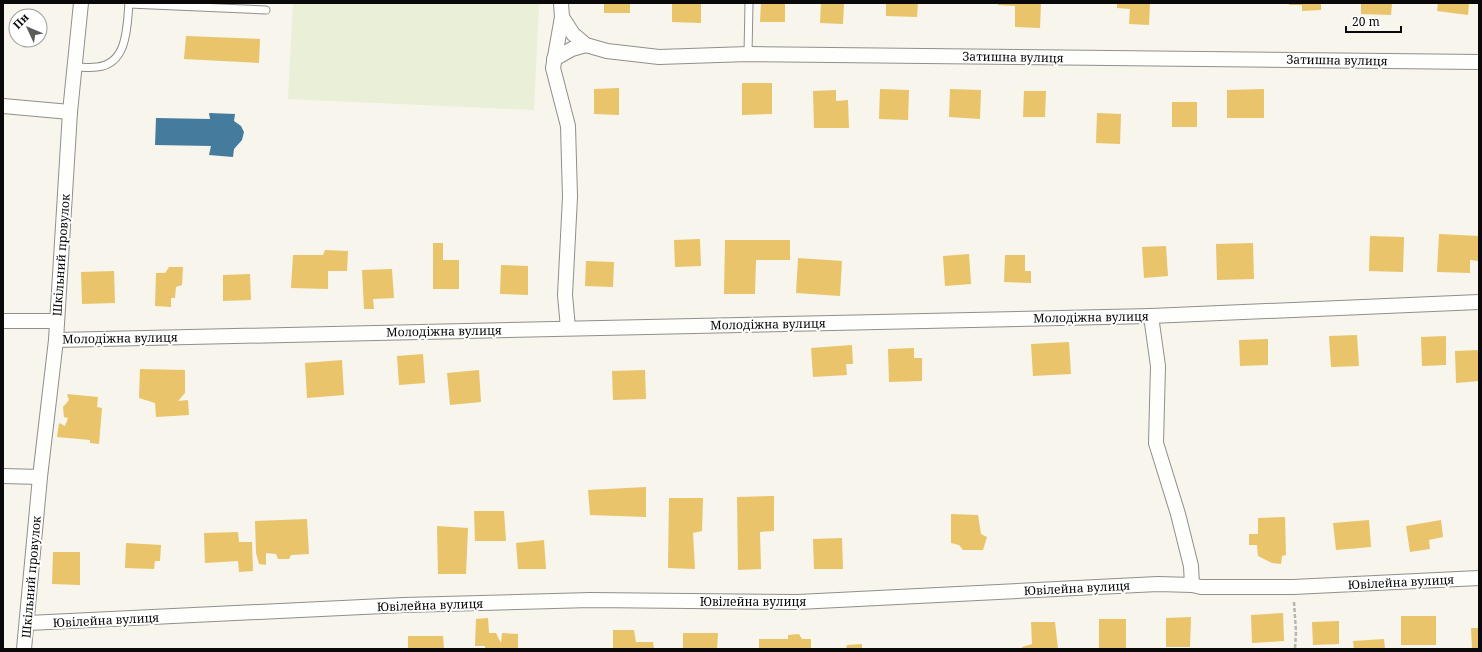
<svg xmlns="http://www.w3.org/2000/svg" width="1482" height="652" font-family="'Noto Serif',serif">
<rect width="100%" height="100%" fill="#f7f5ec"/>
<path fill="#eaefd8" d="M293 3H539L534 110 288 99Z"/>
<g fill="#e9c46a">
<rect x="604" y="3" width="26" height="10"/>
<path d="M672 3H701V23L672 22Z"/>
<path d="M761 3H785V22H760Z"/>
<path d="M821 3H844L843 24 820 23Z"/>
<path d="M886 3H918L917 17 886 16Z"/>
<path d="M998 3H1041L1040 28 1015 27V6L998 5Z"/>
<path d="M1117 3H1150L1149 25 1129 24 1130 9 1117 8Z"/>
<path d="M1289 3H1321V10L1302 11V5H1289Z"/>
<path d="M1361 3H1392L1391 15 1361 14Z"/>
<path d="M1438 3H1469L1468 15 1437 11Z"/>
<path d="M186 36 260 39 259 63 184 59Z"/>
<path d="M742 83H772V114L742 115Z"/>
<path d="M619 88V115L594 114V89Z"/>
<path d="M880 89 909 90 908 120 879 119Z"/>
<path d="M950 89 981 90 980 119 949 117Z"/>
<path d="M1264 89V118H1227V90Z"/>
<path d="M836 90V101L848 100 849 128H814L813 91Z"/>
<path d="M1024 91H1046L1045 117H1023Z"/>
<rect x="1172" y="102" width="25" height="25"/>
<path d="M1097 113 1121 114 1120 144 1096 143Z"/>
<path d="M1439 234 1479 236V261L1470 260V273L1437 272Z"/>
<path d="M1370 236 1404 237 1403 272 1369 271Z"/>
<path d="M700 239 701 266 675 267 674 240Z"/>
<path d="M725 240H790V260H756L755 294H724Z"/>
<path d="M433 243H443V260H459V289H433Z"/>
<path d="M1253 243 1254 279 1217 280 1216 244Z"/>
<path d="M1166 246 1168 276 1144 278 1142 247Z"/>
<path d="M325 250 348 251 347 271H328V289L291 288 293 255H323Z"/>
<path d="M969 254 971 284 945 286 943 256Z"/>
<path d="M1005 255H1025V271H1031V283L1004 282Z"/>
<path d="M798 258 842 261 840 296 796 293Z"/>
<path d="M586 261 614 262 613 287 585 286Z"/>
<path d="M501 265 528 266V295L500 294Z"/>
<path d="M169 267H183L182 285 176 287 175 298H171V307L155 306 156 273H165Z"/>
<path d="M392 269 394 298 373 299 374 309H364L362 270Z"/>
<path d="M114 271 115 303 82 304 81 272Z"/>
<path d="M250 274 251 300 223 301V275Z"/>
<path d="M1357 335 1359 366 1331 367 1329 336Z"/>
<path d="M1446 336V365L1422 366 1421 337Z"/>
<path d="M1268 339V365L1240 366 1239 340Z"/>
<path d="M1069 342 1071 374 1033 376 1031 344Z"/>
<path d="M852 345 853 364H846L847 375 813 377 811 348Z"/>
<path d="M914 348V358H922V381L889 382 888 349Z"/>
<path d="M1479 350V381L1456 383 1455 351Z"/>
<path d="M423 354 425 383 399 385 397 356Z"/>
<path d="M342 360 344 395 307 398 305 363Z"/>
<path d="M140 369 185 370V393L178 401 188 400 189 415 156 417 155 403 139 398Z"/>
<path d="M479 370 481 402 450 405 447 373Z"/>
<path d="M645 370 646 399 613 400 612 371Z"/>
<path d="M67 394 98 397 97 407 102 408 99 444 90 443V440L57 437 59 423 65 426 68 418 64 417 63 407 69 400Z"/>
<path d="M646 487V517L590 515 588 490Z"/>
<path d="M774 496V531L760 532 761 569 738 570 737 497Z"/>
<path d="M669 498H703L702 531 693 533 695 569 668 568Z"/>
<path d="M474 511H504L506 541H475Z"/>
<path d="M951 514 978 515 981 534 987 537 983 550H963L959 545 951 543Z"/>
<path d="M1285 517 1286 555 1282 556 1281 564 1272 563 1258 556 1257 545H1249V534H1258V518Z"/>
<path d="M307 519 309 554 291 555 289 559H278L276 554 266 553V565L259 564 256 553 255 521Z"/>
<path d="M1369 520 1371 547 1336 550 1333 523Z"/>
<path d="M1441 520 1443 537 1429 540 1430 549 1410 552 1406 526Z"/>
<path d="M437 526 468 528 466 574H438Z"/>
<path d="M238 532 239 542H252L253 571 239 572 238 561 205 563 204 533Z"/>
<path d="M842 538 843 569H814L813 539Z"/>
<path d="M544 540 546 569H518L516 543Z"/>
<path d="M126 543 161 545 160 561H155L154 569 125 568Z"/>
<path d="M53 552H80V585L52 584Z"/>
<path d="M1283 613 1284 641 1252 643 1251 615Z"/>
<rect x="1401" y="616" width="35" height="29"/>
<path d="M1191 617 1190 647H1166V618Z"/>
<path d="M488 618 489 633H496L501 643 502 633 518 634V649H485V646H475L476 619Z"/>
<rect x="1099" y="619" width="27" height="30"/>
<path d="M1339 621V644L1313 645 1312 622Z"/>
<path d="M1031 622H1055L1058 649H1022V647L1032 644Z"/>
<path d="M1471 628H1479V649H1472Z"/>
<path d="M613 630H634L636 642H653L654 649H613Z"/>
<path d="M683 633H718L717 649H683Z"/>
<path d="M799 634 802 639H811V649H759V639H788V635Z"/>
<path d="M408 636H443L444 649H408Z"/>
<path d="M1384 639 1385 649H1354L1353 641Z"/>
<path d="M862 644V649H846L847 645Z"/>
</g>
<path fill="#457b9d" d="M209 113 235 114 234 121 241 126 244 132 242 140 234 149 233 157 209 155 211 146 155 145 156 118 210 119Z"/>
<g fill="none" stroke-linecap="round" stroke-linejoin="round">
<g stroke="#908f8b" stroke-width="9">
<g id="service">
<path d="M129 4 266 10"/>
<path d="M748 54 749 3"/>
<path d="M75 67C82 67 90 68 97 67 128 64 127 26 129 3"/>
</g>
</g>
<g stroke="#908f8b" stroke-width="16">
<g id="minor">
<path d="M561 3 562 17 553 68 568 126 570 197 565 295 568 328"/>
<path d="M562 17 573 34 586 45 607 51 659 57 748 54 1479 62"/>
<path d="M554 59 572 49 586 45"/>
<path d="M3 106 70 112"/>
<path d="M1151 316 1158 366 1156 443 1178 514 1191 566 1192 585"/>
<path d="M3 321H57"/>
<path d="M56 340 1151 316 1479 302"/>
<path d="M3 476 40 477"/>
<path d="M28 623 404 605 591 600 798 602 1158 584 1192 585 1201 587H1293L1479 578"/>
<path d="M24 649 40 477 56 340 70 112 81 3"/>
</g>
</g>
<path stroke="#b6b5b4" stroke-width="2.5" stroke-dasharray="4 2" stroke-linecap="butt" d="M1294 602 1296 632 1295 649"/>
<use href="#service" stroke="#fefefc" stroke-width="7"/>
<use href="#minor" stroke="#fefefc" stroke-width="14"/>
</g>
<g text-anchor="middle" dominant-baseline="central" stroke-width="4" stroke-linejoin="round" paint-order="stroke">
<g font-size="12" fill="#090909" stroke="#fff">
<text transform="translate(1013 57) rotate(1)">Затишна вулиця</text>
<text transform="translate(1337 60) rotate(1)">Затишна вулиця</text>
<text transform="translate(61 255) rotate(-86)">Шкільний провулок</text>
<text transform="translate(1091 317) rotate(-1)">Молодіжна вулиця</text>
<text transform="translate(768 324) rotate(-1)">Молодіжна вулиця</text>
<text transform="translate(444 331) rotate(-1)">Молодіжна вулиця</text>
<text transform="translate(120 338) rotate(-1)">Молодіжна вулиця</text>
<text transform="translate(31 577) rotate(-85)">Шкільний провулок</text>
<text transform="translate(1401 582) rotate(-3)">Ювілейна вулиця</text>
<text transform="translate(1077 588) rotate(-3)">Ювілейна вулиця</text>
<text x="753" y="601">Ювілейна вулиця</text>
<text transform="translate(430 605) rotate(-2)">Ювілейна вулиця</text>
<text transform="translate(106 620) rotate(-3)">Ювілейна вулиця</text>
</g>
</g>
<rect width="1482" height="652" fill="none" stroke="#090909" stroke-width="8"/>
<g transform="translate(28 28) rotate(314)"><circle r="19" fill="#ffffff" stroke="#9d9d9d"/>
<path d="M0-3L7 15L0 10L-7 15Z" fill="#5c5c58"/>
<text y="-6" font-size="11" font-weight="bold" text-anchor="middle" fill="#090909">Пн</text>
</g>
<path d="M1346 26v6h55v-6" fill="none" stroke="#090909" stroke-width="2"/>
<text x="1352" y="26" font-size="12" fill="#090909" stroke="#ffffff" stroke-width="3" paint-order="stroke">20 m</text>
</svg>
